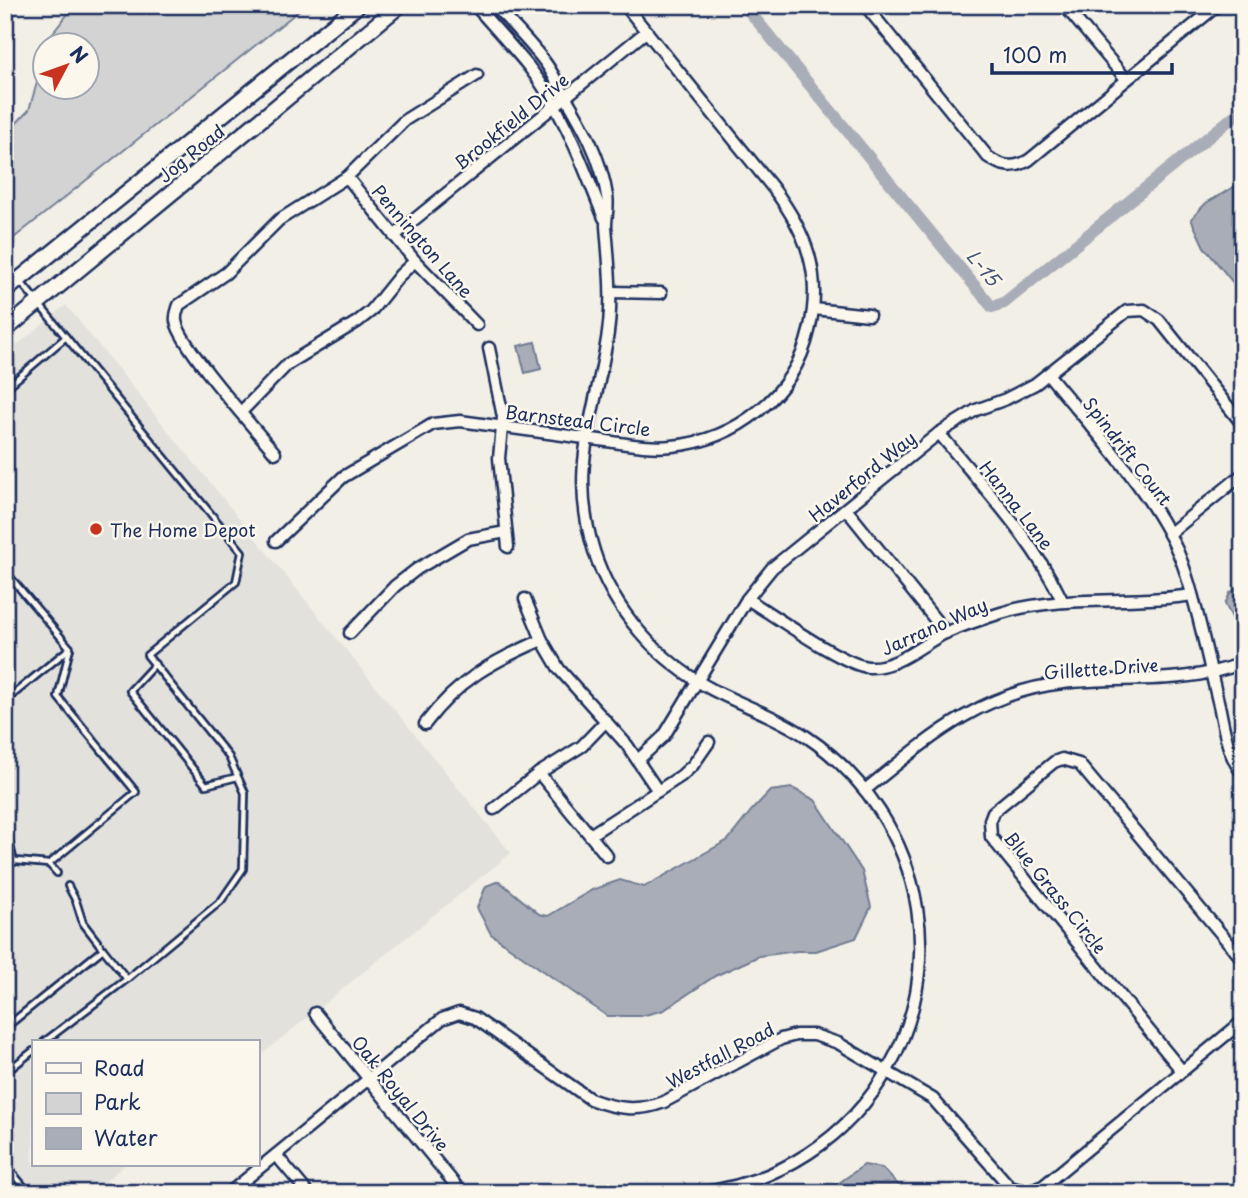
<svg xmlns="http://www.w3.org/2000/svg" width="1248" height="1198" font-family="'Playpen Sans',sans-serif">
<rect width="100%" height="100%" fill="#f2efe6"/>
<filter id="ink" filterUnits="userSpaceOnUse"><feTurbulence type="fractalNoise" baseFrequency=".0143" numOctaves="2"/><feDisplacementMap in="SourceGraphic" scale="14" xChannelSelector="R" yChannelSelector="G"/><feConvolveMatrix kernelMatrix="1 2 1 2 8 2 1 2 1" color-interpolation-filters="sRGB"/></filter>
<g filter="url(#ink)">
<path fill="#e2e1dc" d="M66 305 511 853 257 1058V1042H33V1165H125L91 1193H5V355Z"/>
<path fill="#d2d3d2" stroke="#768198" stroke-width="2" d="M75 5H306L5 245V135L29 110 45 55 46 88H88V46L48 45 52 34Z"/>
<g fill="#a9adb7" stroke="#707b93" stroke-width="2">
<path d="M1243 182V295L1204 247 1191 219 1206 203Z"/>
<path d="M535 342 541 369 525 373 518 346Z"/>
<path d="M1243 584V630L1238 629 1225 604 1230 593Z"/>
<path d="M792 788 815 800 862 871 871 907 856 938 816 951H797L759 956 715 976 664 1010 641 1016H607L491 934 477 908 486 886 499 881 539 914 548 916 592 890 620 880 644 887 728 840 752 810 770 791Z"/>
<path d="M864 1165 882 1168 906 1193H825Z"/>
</g>
<g fill="none" stroke-linecap="round" stroke-linejoin="round">
<path stroke="#a9adb7" stroke-width="12" d="M744 5 992 307 1004 303 1243 109"/>
<g stroke="#1b2f5e" stroke-width="10">
<g id="lane">
<path d="M20 281 242 552 236 582 147 655 229 757 245 793 243 869 221 901 127 979 103 949"/>
<path d="M5 389 66 337"/>
<path d="M5 571 70 648 58 697 136 792 49 864"/>
<path d="M155 664 130 691 206 785 237 777"/>
<path d="M5 701 70 648"/>
<path d="M5 836 9 840 14 862"/>
<path d="M5 860 49 864 57 873"/>
<path d="M5 1028 103 949 83 923 76 901 68 886"/>
<path d="M44 1042 127 979"/>
<path d="M5 1073 33 1051"/>
<path d="M5 1164 29 1193"/>
</g>
</g>
<g stroke="#1b2f5e" stroke-width="15">
<g id="street">
<path d="M475 5C493 26 512 46 529 67 564 111 583 166 604 218"/>
<path d="M495 5C511 24 530 42 544 61 552 71 557 83 564 94 583 126 601 157 607 196 609 206 606 216 606 226 609 266 614 304 606 345 593 422 569 471 594 551 613 611 658 661 713 690 744 706 778 717 807 737 865 776 906 838 917 908 926 963 916 1019 889 1067 850 1138 776 1185 696 1193"/>
<path d="M865 5 988 157C1002 167 1014 169 1029 160L1218 5"/>
<path d="M1064 5 1126 79"/>
<path d="M347 177 415 261 477 325"/>
<path d="M394 236 647 31"/>
<path d="M611 292 661 293"/>
<path d="M814 309 869 315"/>
<path d="M489 348 503 417 499 458 508 547"/>
<path d="M1048 374C1093 430 1159 498 1183 565 1199 610 1207 658 1219 705 1224 728 1227 755 1243 774"/>
<path d="M241 412 288 364 357 322 371 311 400 275 415 261"/>
<path d="M939 433C983 487 1033 539 1063 602"/>
<path d="M275 453C255 429 180 346 176 321 175 315 177 311 179 305L226 273 279 220 347 177 405 120 477 75"/>
<path d="M846 509 946 633"/>
<path d="M1169 534 1243 474"/>
<path d="M276 541 343 477 433 424 460 421C504 427 548 433 592 439 618 442 646 449 672 446 736 440 794 396 809 331 823 275 807 233 773 188L625 5"/>
<path d="M525 599 542 640 559 669 627 745 658 791"/>
<path d="M747 599C772 614 843 665 868 667 896 669 921 645 945 633 963 625 982 619 1001 613 1063 594 1129 605 1192 595"/>
<path d="M350 633 395 586 417 569 468 539 506 532"/>
<path d="M425 724C458 680 493 661 542 640"/>
<path d="M638 760 664 736 747 599 772 568 939 433 976 410 1006 399 1035 384 1127 311 1144 310 1159 320 1243 425"/>
<path d="M539 773 607 856"/>
<path d="M865 790C927 740 980 692 1063 683 1125 676 1182 686 1243 663"/>
<path d="M494 809 539 773 582 746 606 721"/>
<path d="M590 835 681 776 693 765 709 742"/>
<path d="M315 1013 462 1193"/>
<path d="M1182 1071 991 837 990 820 993 812 1054 762 1062 759 1079 764 1243 960"/>
<path d="M276 1155 308 1193"/>
<path d="M229 1193 442 1019 459 1013 475 1018 590 1099C616 1109 638 1112 664 1102L781 1039 796 1035H814L838 1043 933 1099 1010 1187 1027 1192 1043 1186 1243 1021"/>
</g>
</g>
<g stroke="#1b2f5e" stroke-width="19">
<g id="secondary">
<path d="M5 291 358 5"/>
<path d="M5 330 400 5"/>
</g>
</g>
<use href="#lane" stroke="#fbf7ec" stroke-width="4.5"/>
<use href="#street" stroke="#fbf7ec" stroke-width="10"/>
<use href="#secondary" stroke="#fbf7ec" stroke-width="14"/>
</g>
</g>
<circle fill="#c8321e" stroke="#fbf7ec" stroke-width="2.5" cx="96" cy="529" r="7"/>
<g text-anchor="middle" dominant-baseline="central" stroke-width="5" stroke-linejoin="round" paint-order="stroke">
<g font-size="18" fill="#1b2f5e" stroke="#fbf7ec">
<text transform="translate(511 121) rotate(-39)">Brookfield Drive</text>
<text transform="translate(191 153) rotate(-39)">Jog Road</text>
<text transform="translate(423 241) rotate(49)">Pennington Lane</text>
<text transform="translate(578 420) rotate(7)">Barnstead Circle</text>
<text transform="translate(1128 451) rotate(52)">Spindrift Court</text>
<text transform="translate(862 476) rotate(-39)">Haverford Way</text>
<text transform="translate(1017 505) rotate(52)">Hanna Lane</text>
<text transform="translate(934 626) rotate(-24)">Jarrano Way</text>
<text transform="translate(1101 668) rotate(-4)">Gillette Drive</text>
<text transform="translate(1056 892) rotate(51)">Blue Grass Circle</text>
<text transform="translate(720 1055) rotate(-28)">Westfall Road</text>
<text transform="translate(401 1093) rotate(51)">Oak Royal Drive</text>
</g>
<g font-size="18" fill="#1b2f5e" stroke="#fbf7ec" text-anchor="start">
<text x="110" y="529">The Home Depot</text>
</g>
<g font-size="19" font-style="italic" fill="#465579" stroke="#fbf7ec">
<text transform="translate(984 267) rotate(51)">L-15</text>
</g>
</g>
<rect width="1248" height="1198" fill="none" stroke="#fbf7ec" stroke-width="28"/>
<rect x="14" y="14" width="1220" height="1170" fill="none" stroke="#1b2f5e" stroke-width="2.5" filter="url(#ink)"/>
<rect x="32" y="1040" width="228" height="126" fill="#fbf7ec" stroke="#a1a7b3" stroke-width="2"/>
<rect x="46" y="1063" width="35" height="10" fill="#fbf7ec" stroke="#a1a7b3" stroke-width="2"/>
<text x="94" y="1076" font-size="21" fill="#1b2f5e">Road</text>
<rect x="46" y="1093" width="35" height="21" fill="#d2d3d2" stroke="#a1a7b3" stroke-width="2"/>
<text x="94" y="1110" font-size="21" fill="#1b2f5e">Park</text>
<rect x="46" y="1128" width="35" height="21" fill="#a9adb7" stroke="#a1a7b3" stroke-width="2"/>
<text x="94" y="1146" font-size="21" fill="#1b2f5e">Water</text>
<g transform="translate(66 66) rotate(49)"><circle r="33" fill="#fbf7ec" stroke="#a1a7b3" stroke-width="2"/>
<path d="M0-5L12 26L0 18L-12 26Z" fill="#c8321e"/>
<text y="-10" font-size="19" font-weight="bold" text-anchor="middle" fill="#1b2f5e">N</text>
</g>
<path d="M992 63v10h180v-10" fill="none" stroke="#1b2f5e" stroke-width="3.5"/>
<text x="1003" y="63" font-size="21" fill="#1b2f5e" stroke="#fbf7ec" stroke-width="5" paint-order="stroke">100 m</text>
</svg>
